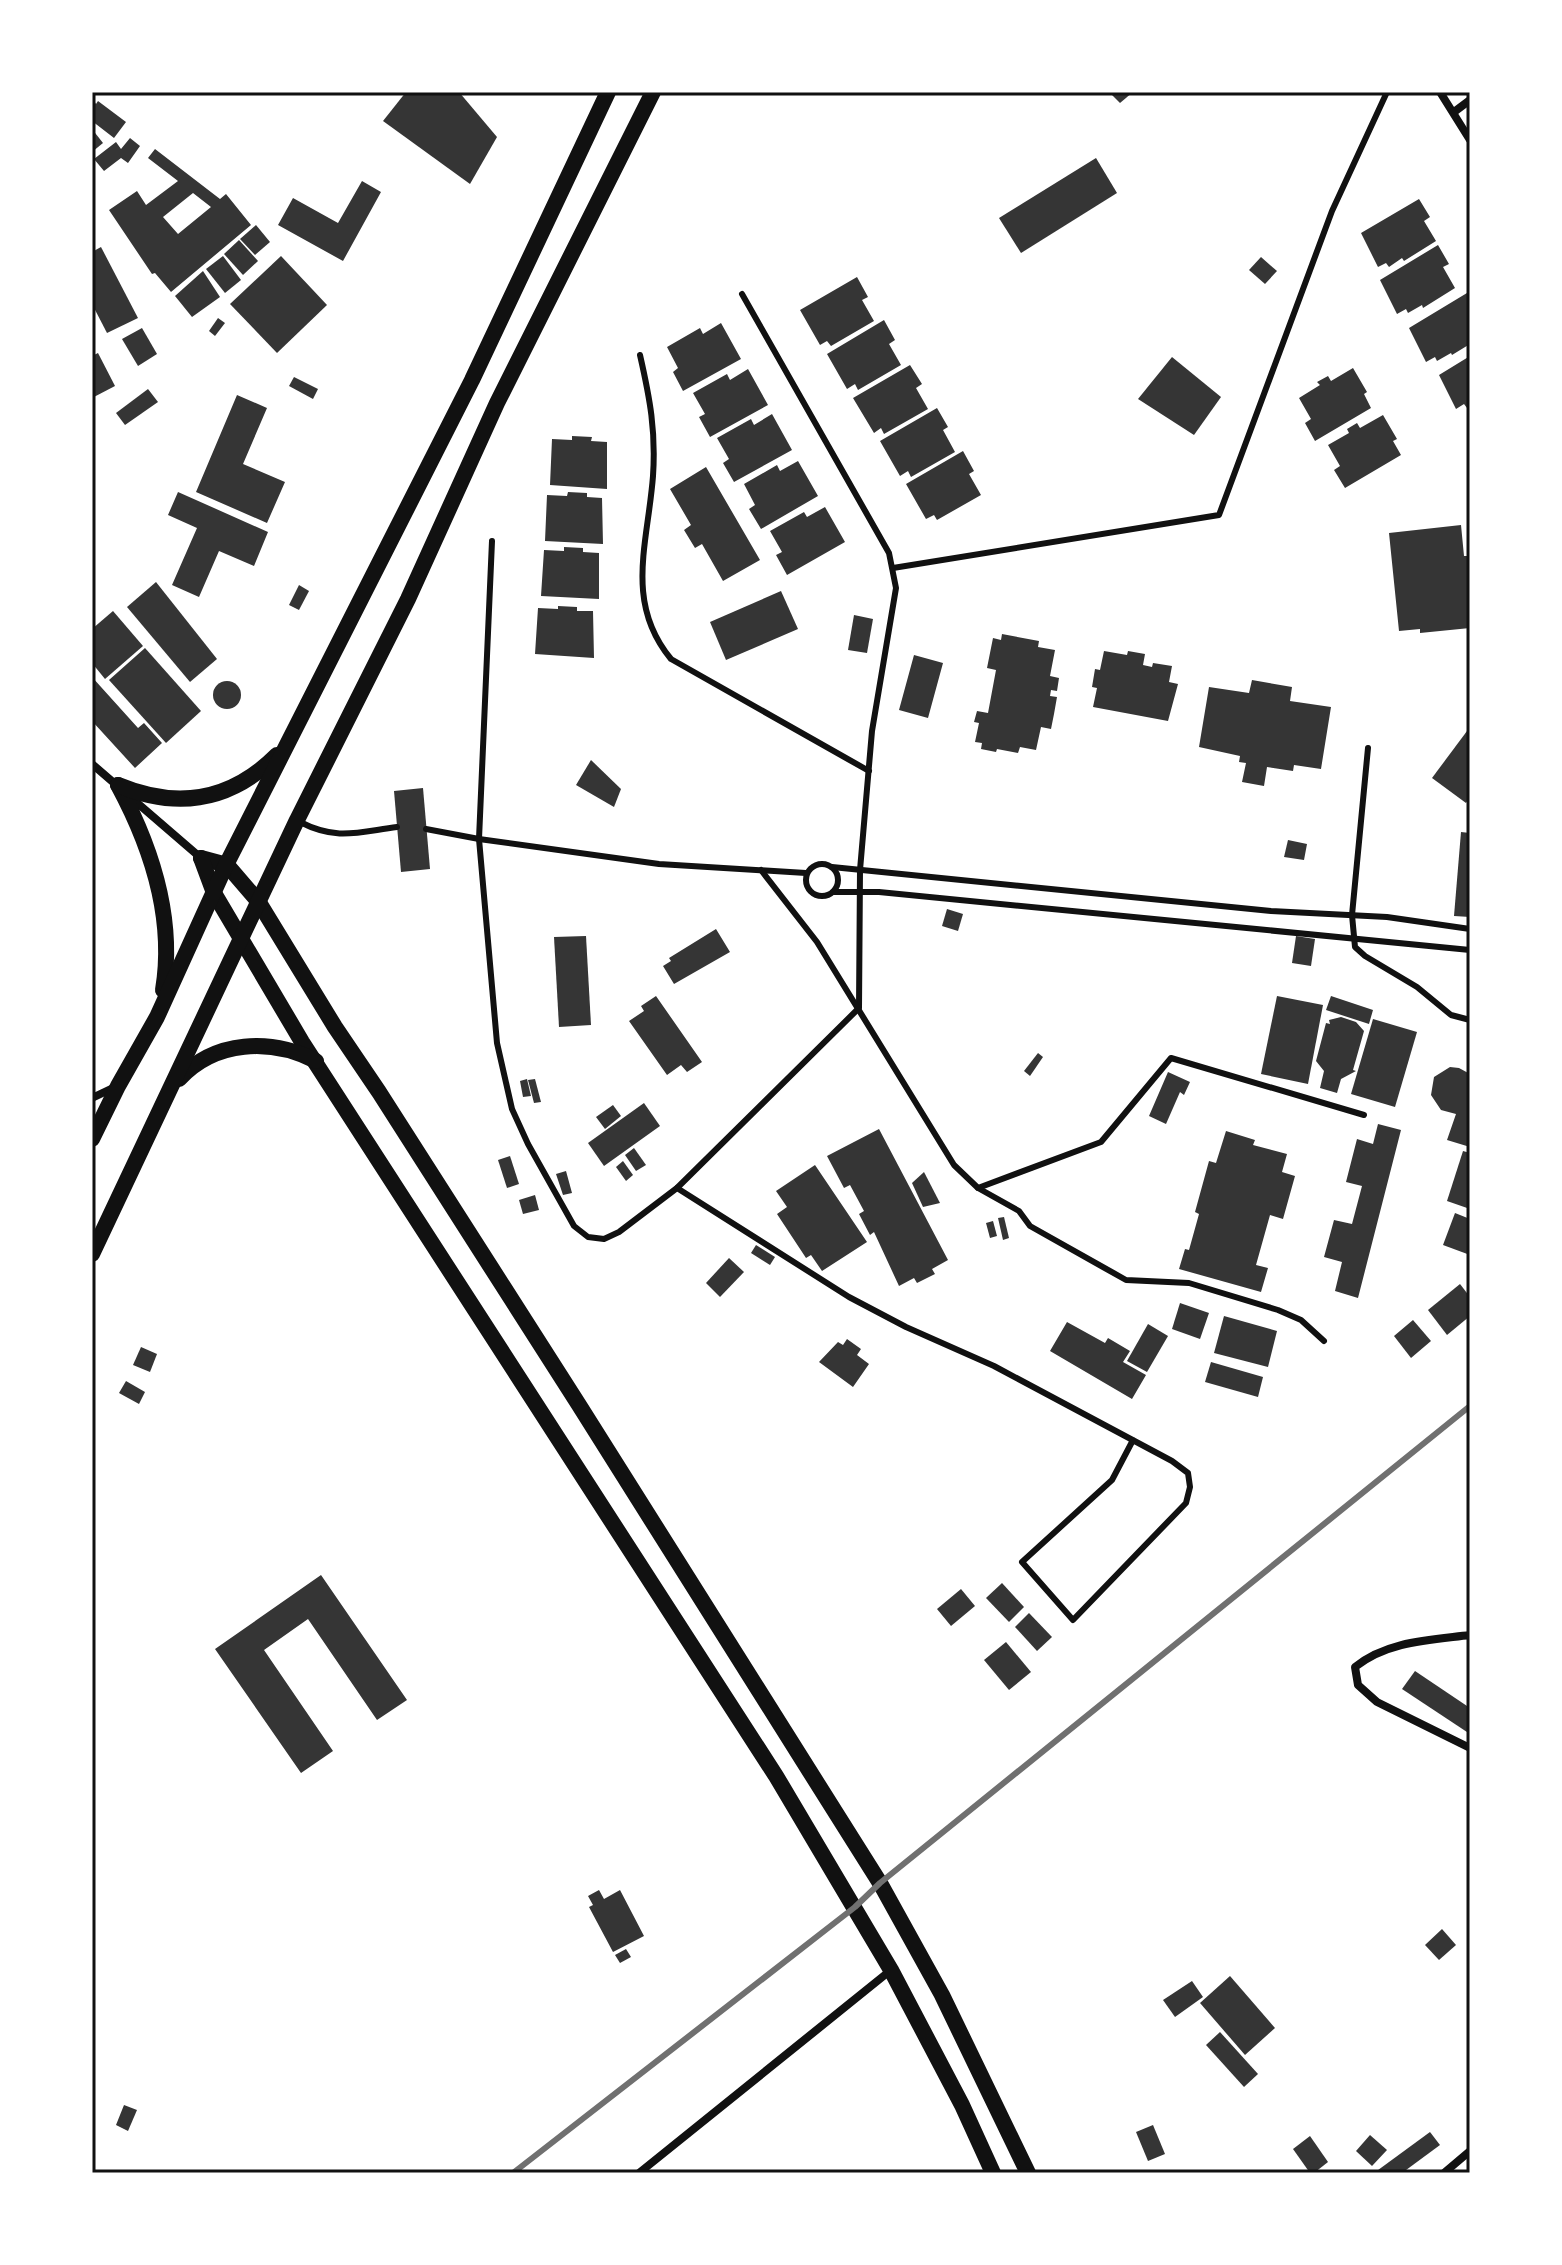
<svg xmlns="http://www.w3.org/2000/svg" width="1562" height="2265" font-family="Mulish,sans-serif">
<rect width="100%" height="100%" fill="#fff"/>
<g fill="#353535" fill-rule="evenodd">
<path d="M406 92H459L497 137 470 184 383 121Z"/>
<path d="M1109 92H1133L1120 103Z"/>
<path d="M94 101 96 104 98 101 126 122 114 138 92 121V103Z"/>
<path d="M92 129 103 143 92 152Z"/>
<path d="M130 138 140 146 128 163 121 158 104 171 94 159 116 142 121 149Z"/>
<path d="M155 149 220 199 226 194 251 225 171 292 155 273 152 274 109 210 137 191 146 205 178 181 148 158ZM193 193 211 207 178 234 163 217Z"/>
<path d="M1096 158 1117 193 1021 253 999 218Z"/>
<path d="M362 181 381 192 343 261 278 225 293 198 338 223Z"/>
<path d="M1419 199 1430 217 1424 221 1436 241 1404 261 1402 258 1389 267 1386 263 1378 267 1361 233Z"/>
<path d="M256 225 270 242 255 255 240 239Z"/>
<path d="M239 240 258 261 243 275 224 254Z"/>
<path d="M1438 245 1449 264 1443 267 1455 288 1423 308 1422 305 1408 313 1406 309 1397 314 1380 280Z"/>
<path d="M101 247 138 318 107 333 92 304V252Z"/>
<path d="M223 256 241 280 225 293 206 269Z"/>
<path d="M281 256 327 305 277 353 230 304Z"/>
<path d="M1261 257 1277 271 1265 284 1249 270Z"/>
<path d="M203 271 220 297 192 317 175 296Z"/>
<path d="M857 277 868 297 862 300 874 321 831 346 827 341 820 345 800 310Z"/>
<path d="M1467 293 1470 298V344L1452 355 1451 353 1437 361 1435 357 1426 362 1409 328Z"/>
<path d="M218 318 225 323 215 336 209 331Z"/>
<path d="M884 320 895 340 889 344 901 365 858 390 855 384 847 389 827 354Z"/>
<path d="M721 323 741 359 683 391 673 372 678 368 667 347 700 328 703 334Z"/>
<path d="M142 328 157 354 138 366 122 339Z"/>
<path d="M98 353 115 386 92 398V356Z"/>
<path d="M1470 356V406L1467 408 1464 404 1456 409 1439 375Z"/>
<path d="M1172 357 1221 397 1194 435 1138 399Z"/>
<path d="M910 365 922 384 916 388 928 409 884 434 881 428 874 433 853 398Z"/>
<path d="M1353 368 1367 392 1364 394 1371 408 1315 441 1305 423 1311 419 1299 398 1320 385 1317 382 1328 376 1331 381Z"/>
<path d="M748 369 768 405 710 437 699 417 705 414 693 393 727 374 730 380Z"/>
<path d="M294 377 318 389 313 399 289 386Z"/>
<path d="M148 389 158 402 125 425 116 413Z"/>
<path d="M237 395 267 408 243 464 285 482 267 523 196 492Z"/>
<path d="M937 408 948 427 943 430 955 452 911 477 908 471 900 476 880 441Z"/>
<path d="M772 414 792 450 734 482 723 463 729 459 717 438 751 419 754 425Z"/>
<path d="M1383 415 1397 439 1393 441 1401 455 1345 488 1334 470 1340 466 1328 445 1349 433 1347 429 1357 423 1360 428Z"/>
<path d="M572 436 592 437 591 441 607 442V489L550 485 552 439 572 440Z"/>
<path d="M963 451 974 471 969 474 981 495 937 520 934 515 926 519 906 484Z"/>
<path d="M798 461 818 496 761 529 749 509 755 505 744 484 777 465 780 471Z"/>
<path d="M706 467 760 560 723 581 702 544 695 548 684 530 691 525 670 489Z"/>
<path d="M178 492 268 532 254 566 219 551 199 597 172 585 197 528 168 515Z"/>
<path d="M568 492 587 493V497L602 498 603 544 545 541 547 495 567 496Z"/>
<path d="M825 507 845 542 787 575 776 555 782 552 770 531 804 512 807 517Z"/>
<path d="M1461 525 1464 556H1470V628L1420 633V629L1399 631 1389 533Z"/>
<path d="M564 547 583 548V552L599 553V599L541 596 544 550 564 551Z"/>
<path d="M156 582 217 659 190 682 127 607Z"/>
<path d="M299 585 309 591 299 610 289 605Z"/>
<path d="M781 591 798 629 726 660 710 622Z"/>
<path d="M558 606 577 607V611H593L594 658 535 654 538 608 558 609Z"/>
<path d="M113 611 143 646 105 679 92 663V629Z"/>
<path d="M854 615 873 619 867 653 848 650Z"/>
<path d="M1002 634 1039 641 1038 647 1055 650 1050 676 1059 678 1057 691 1051 690 1050 696 1057 697 1054 714 1051 729 1041 727 1036 750 1020 747 1018 753 997 749 996 752 981 749 982 743 975 742 979 723 974 722 977 711 988 713 996 670 987 668 993 638 1001 640Z"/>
<path d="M145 648 201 711 166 743 109 680Z"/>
<path d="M1104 651 1127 655 1128 651 1145 654 1143 665 1152 667 1153 663 1172 666 1169 682 1178 684 1168 721 1093 707 1097 688 1092 687 1095 669 1100 670Z"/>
<path d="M914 655 943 663 928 718 899 710Z"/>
<path d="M92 677 138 728 144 723 162 743 135 768 92 721Z"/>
<path d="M1252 680 1292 687 1290 701 1331 707 1321 769 1294 765 1293 771 1267 767 1264 786 1242 782 1246 763 1239 762 1240 756 1199 747 1209 687 1249 693Z"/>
<circle cx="227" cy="695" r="14"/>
<path d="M1470 727V797L1466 803 1432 778Z"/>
<path d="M591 760 621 789 614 807 576 785Z"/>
<path d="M423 788 430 869 401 872 394 791Z"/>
<path d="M1461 832 1470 833V917L1454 916Z"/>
<path d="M1288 840 1307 844 1304 860 1284 857Z"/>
<path d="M947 909 963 914 958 931 942 926Z"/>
<path d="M716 929 730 952 674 984 663 966 671 961 669 958Z"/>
<path d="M586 936 591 1025 559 1027 554 937Z"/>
<path d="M1296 936 1315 939 1311 966 1292 963Z"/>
<path d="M656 996 702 1062 687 1072 681 1065 667 1075 629 1021 644 1011 641 1006Z"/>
<path d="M1277 996 1323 1005 1308 1084 1261 1074Z"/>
<path d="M1331 996 1373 1010 1369 1024 1326 1010Z"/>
<path d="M1341 1017 1356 1022 1364 1031 1353 1070 1356 1071 1341 1079 1337 1093 1320 1088 1324 1071 1316 1061 1326 1023 1330 1024 1329 1020Z"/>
<path d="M1373 1019 1417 1032 1395 1107 1351 1094Z"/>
<path d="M1038 1053 1043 1057 1030 1076 1024 1071Z"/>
<path d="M1450 1067 1459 1068 1470 1074V1147L1447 1140 1456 1114 1441 1110 1431 1095 1434 1077Z"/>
<path d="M1168 1072 1190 1082 1184 1095 1180 1092 1166 1124 1149 1116Z"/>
<path d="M527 1079 531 1096 523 1097 520 1081Z"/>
<path d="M535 1079 541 1102 534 1103 528 1080Z"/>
<path d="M644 1103 660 1126 604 1166 588 1143Z"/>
<path d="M613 1105 621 1116 605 1129 596 1117Z"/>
<path d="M1378 1124 1401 1130 1358 1298 1335 1291 1342 1262 1324 1257 1334 1220 1352 1224 1362 1186 1346 1182 1357 1139 1373 1144Z"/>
<path d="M879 1129 948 1260 932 1269 935 1274 917 1283 914 1278 899 1286 874 1232 870 1235 859 1214 864 1211 850 1185 844 1188 827 1156Z"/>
<path d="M1226 1131 1255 1140 1253 1145 1287 1154 1282 1172 1295 1176 1283 1219 1270 1215 1256 1265 1268 1268 1261 1292 1179 1269 1185 1249 1189 1250 1199 1214 1195 1212 1209 1161 1216 1163Z"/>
<path d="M634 1148 646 1165 636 1171 625 1155Z"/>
<path d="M1463 1151 1470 1153V1209L1447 1201Z"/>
<path d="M510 1156 519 1184 507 1188 498 1160Z"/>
<path d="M623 1161 633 1175 626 1181 616 1167Z"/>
<path d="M815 1165 867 1242 822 1271 811 1255 806 1258 777 1214 787 1207 776 1191Z"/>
<path d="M566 1171 572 1193 563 1195 556 1174Z"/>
<path d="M924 1172 940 1203 923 1207 912 1183Z"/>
<path d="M535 1195 539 1210 523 1214 519 1200Z"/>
<path d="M1455 1213 1470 1219V1255L1443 1245Z"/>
<path d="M1004 1217 1009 1238 1003 1240 998 1218Z"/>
<path d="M993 1221 997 1236 990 1238 986 1223Z"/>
<path d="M756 1245 775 1257 770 1265 751 1253Z"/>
<path d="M729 1258 744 1272 720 1297 706 1283Z"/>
<path d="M1460 1284 1470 1297V1316L1447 1335 1428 1310Z"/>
<path d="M1180 1303 1209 1313 1200 1339 1172 1329Z"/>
<path d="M1224 1316 1277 1331 1268 1367 1214 1353Z"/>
<path d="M1413 1320 1431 1341 1411 1358 1394 1336Z"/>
<path d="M1067 1322 1105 1343 1108 1338 1130 1351 1123 1362 1146 1375 1132 1399 1050 1351Z"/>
<path d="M1148 1324 1168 1336 1147 1372 1127 1361Z"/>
<path d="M847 1339 861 1349 857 1355 869 1364 853 1387 819 1362 838 1342 843 1345Z"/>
<path d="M141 1347 157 1354 150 1372 133 1365Z"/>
<path d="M1211 1362 1263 1377 1258 1397 1205 1382Z"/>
<path d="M126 1381 145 1392 139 1404 119 1393Z"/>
<path d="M321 1575 407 1700 377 1720 308 1619 264 1650 333 1751 301 1773 215 1649Z"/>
<path d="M1002 1583 1024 1607 1009 1622 986 1598Z"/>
<path d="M961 1589 975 1606 951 1626 937 1609Z"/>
<path d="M1029 1613 1052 1637 1037 1651 1015 1627Z"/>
<path d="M1006 1642 1031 1672 1009 1690 984 1660Z"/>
<path d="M1415 1671 1470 1708V1734L1402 1689Z"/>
<path d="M599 1890 604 1899 620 1890 644 1936 613 1952 589 1907 593 1905 588 1896Z"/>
<path d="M1442 1929 1456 1945 1439 1960 1425 1945Z"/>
<path d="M626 1949 631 1957 620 1963 615 1955Z"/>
<path d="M1230 1976 1275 2028 1245 2055 1200 2003Z"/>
<path d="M1192 1981 1203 1997 1175 2017 1163 2000Z"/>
<path d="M1220 2032 1258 2074 1244 2087 1206 2045Z"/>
<path d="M124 2105 137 2110 128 2131 116 2125Z"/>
<path d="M1153 2125 1165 2154 1148 2161 1136 2132Z"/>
<path d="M1430 2132 1440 2145 1402 2173H1374Z"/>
<path d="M1370 2135 1387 2150 1372 2166 1356 2151Z"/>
<path d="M1310 2136 1328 2162 1314 2173H1310L1293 2149Z"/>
</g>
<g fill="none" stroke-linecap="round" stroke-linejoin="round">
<g stroke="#111" stroke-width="6">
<path d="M640 355C650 399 656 431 653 476 648 543 624 602 671 659L869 771"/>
<path d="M492 541 479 839 497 1043 512 1109 528 1144 574 1226 588 1237 604 1239 619 1232 677 1188 859 1008 860 870 872 731 896 588 889 553 742 294"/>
<path d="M893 568 1219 515 1332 211 1387 92"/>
<path d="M1368 748 1352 915 1355 947 1365 956 1417 987 1451 1015 1470 1020"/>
<path d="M300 822C337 841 358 832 397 827"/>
<path d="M426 829 479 839 659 864 806 873"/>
<circle cx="822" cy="880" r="16"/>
<path d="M832 867 1271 911 1387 917 1470 929"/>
<path d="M761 870 817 942 954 1165 978 1188 1019 1211 1030 1226 1126 1280 1189 1283 1278 1310 1301 1320 1324 1341"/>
<path d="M833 892H879L1470 950"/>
<path d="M677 1188 849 1297 906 1327 994 1366 1172 1461 1188 1473 1190 1487 1186 1503 1073 1620 1022 1562 1112 1480 1133 1440"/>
<path d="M978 1188 1101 1142 1171 1058 1364 1115"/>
</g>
<g stroke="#111" stroke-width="8">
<path d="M1440 92 1470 140"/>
<path d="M1454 112 1470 100"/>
<path d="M92 764 201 858"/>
<path d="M92 1098 113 1088"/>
<path d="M1470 1635C1430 1640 1387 1641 1355 1667L1358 1685 1377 1702 1470 1748"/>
<path d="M639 2173 891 1970"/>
<path d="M1444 2173 1470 2151"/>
</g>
<g stroke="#111" stroke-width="16">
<path d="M118 785C152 848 175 918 163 990"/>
<path d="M118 785C178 810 231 801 277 755"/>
<path d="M201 858 227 865 258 901 335 1027 379 1092 579 1405 880 1883 942 1995 1028 2173"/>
<path d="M201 858 214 893 302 1042 776 1776 891 1970 962 2105 993 2173"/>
<path d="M179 1079C215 1040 271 1038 316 1061"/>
<path d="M92 1139 118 1086 157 1017 226 865 472 380 608 92"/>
<path d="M92 1254 297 820 408 599 497 403 653 92"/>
</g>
<path stroke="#707070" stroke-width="6" d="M513 2173 855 1907 880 1883 1470 1406"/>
</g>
<rect width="1562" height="2265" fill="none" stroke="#ffffff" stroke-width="188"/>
<rect x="94" y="94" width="1374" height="2077" fill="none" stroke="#111" stroke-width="3"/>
</svg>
